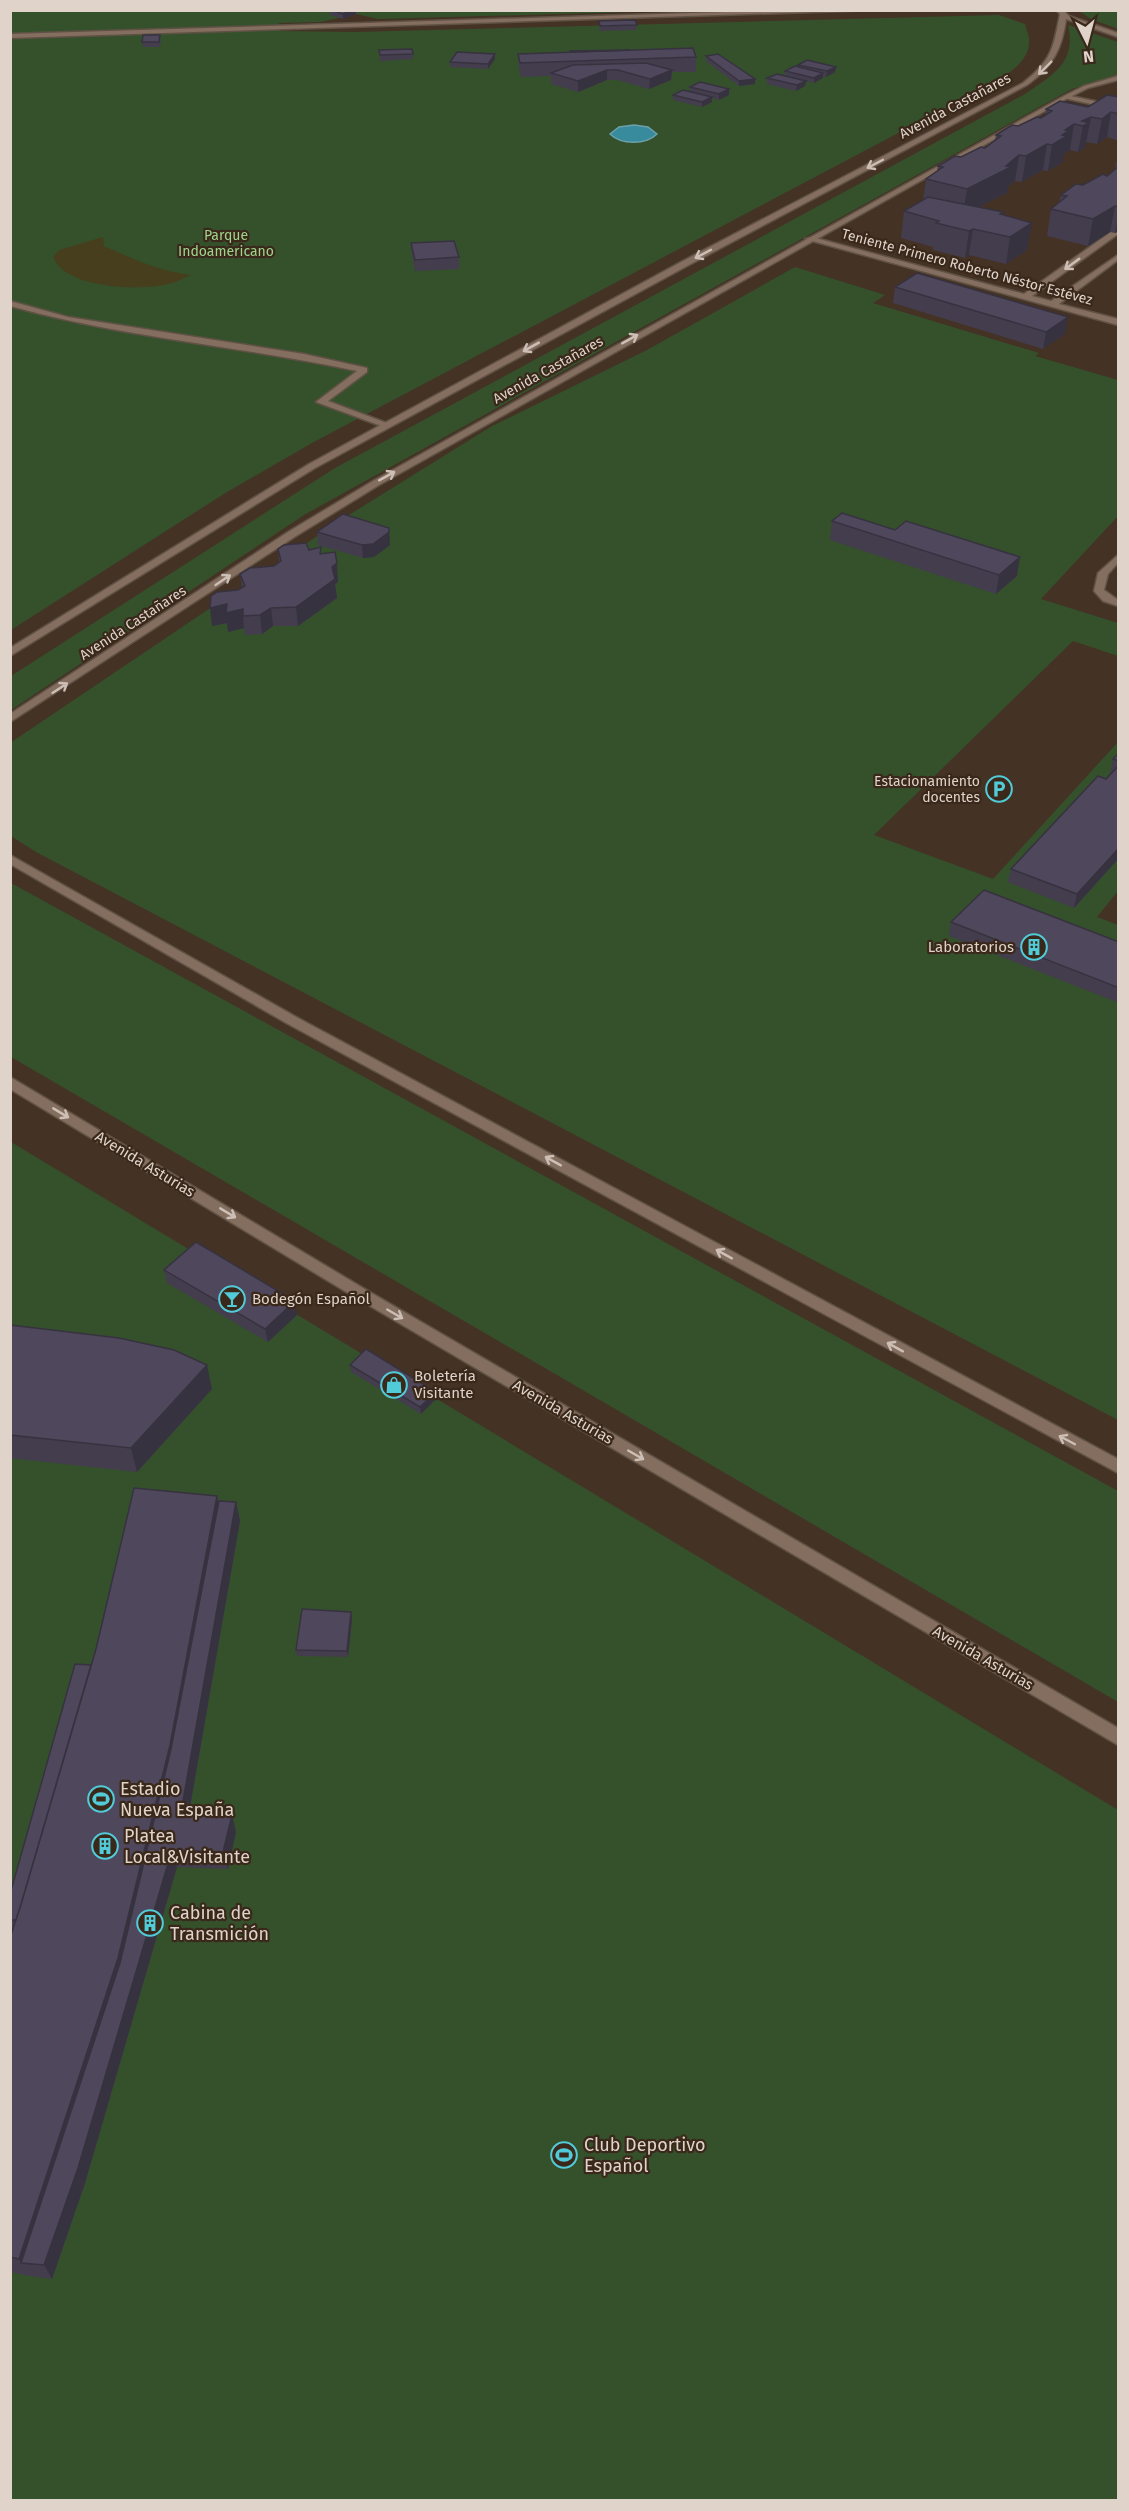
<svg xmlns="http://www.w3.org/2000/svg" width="1129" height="2511" font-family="'Fira Sans',sans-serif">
<rect width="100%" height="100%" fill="#443224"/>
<g fill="#35512c">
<path d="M10 11H667L378 19 356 14 321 22 279 23 280 31 355 32 999 15 1025 24C1026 29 1030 37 1029 42 1029 67 994 82 976 92L312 443 227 492 11 630Z"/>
<path d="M1079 11H1118V29L1091 19Z"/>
<path d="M1068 25 1118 42V75L1072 89 304 515 11 710V676L335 468 1025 94C1052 75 1077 63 1068 25Z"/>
<path d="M795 267 885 295 873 303 1039 353 1035 356 1118 380V516L1041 599 1118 623V656L1073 641 874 835 993 879 1118 742V763L1110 773 1118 776V891L1097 917 1118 925V1420L36 852 11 836 10 743 344 518 492 426 647 350Z"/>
<path d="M11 883 1118 1491V1702L11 1057Z"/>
<path d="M11 1142 1118 1810V2500H11Z"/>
</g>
<path fill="#463e1d" d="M103 237 104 246C133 259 159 271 191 275 184 278 176 282 169 284 140 291 65 289 53 257L59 250Z"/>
<path fill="#388b9d" stroke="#6aa1aa" stroke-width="1.5" d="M634 125 648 127 657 134C646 145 621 145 610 134L619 127Z"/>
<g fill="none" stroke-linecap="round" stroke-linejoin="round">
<g stroke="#605145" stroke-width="3">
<g id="minor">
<path d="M790 10H874L10 38V34Z"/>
<path d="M1066 95 1118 106V110L1064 98Z"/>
<path d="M1115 229H1118V234L1032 296 1051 301 1118 255V260L1059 304 1118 319V325L805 239 812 237 1024 294Z"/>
<path d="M10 301 68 317 304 354 367 368V372L328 401 392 425 384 427 316 402 357 371C242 346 124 338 10 306Z"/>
</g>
</g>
<g stroke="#605145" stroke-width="3">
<g id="tertiary">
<path d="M1118 555V563L1108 574 1104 590 1118 600V606L1103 601 1094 591 1098 573Z"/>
<path d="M10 855 298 1018 1118 1459V1473L288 1024 10 864Z"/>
<path d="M10 1077 363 1288 1118 1728V1745L353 1296 10 1089Z"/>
</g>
</g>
<g stroke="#605145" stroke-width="3">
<g id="secondary">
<path d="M1056 10H1063L1069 16 1118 33V37L1066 19C1062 50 1052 67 1027 85L687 266 315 468 10 656V648L309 464 681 262 1023 83C1052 60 1053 49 1060 14Z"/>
<path d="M1118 76V80L1088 88 1068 98 379 485 296 536 10 722V714L288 532 373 481 1064 96 1084 86Z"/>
</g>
</g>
<use href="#minor" fill="#846e5f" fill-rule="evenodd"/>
<use href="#tertiary" fill="#846e5f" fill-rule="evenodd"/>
<use href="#secondary" fill="#846e5f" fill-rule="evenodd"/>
</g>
<g fill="#443d4e">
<path d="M330 10H356V14L343 19 330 15Z"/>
<path d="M599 21 637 25 636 30 600 31 599 26Z"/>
<path d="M161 40 160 47H143L142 42Z"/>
<path d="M379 50 413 54V59L380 61Z"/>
<path d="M570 52 696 57V72H672L671 80 649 89 617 80H607L578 92 551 84V76L521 77 519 68 518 54Z"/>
<path d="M706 56 755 79V84L739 86 706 61Z"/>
<path d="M495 59 488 69 450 67V62Z"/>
<path d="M798 65 836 67 835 72 826 77 823 76V78L814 83 806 81 805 86 796 91 767 84V78L785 76V71L798 67Z"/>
<path d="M690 87 729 89V95L719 100 712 98V102L702 107 673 100V95L690 92Z"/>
<path d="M1119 97V141L1107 137 1097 144 1086 142 1085 143V148L1078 152 1070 150 1064 154 1063 162 1048 171 1043 170 1022 182 1015 181 1008 187 1007 193 979 207 1002 215 1027 250 1006 264 969 255 965 258 933 250V247L901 238 904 211 923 200 926 179 937 171 938 166 985 148 995 140 996 135 1041 118 1045 115 1046 109 1088 107Z"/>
<path d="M1119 160V231L1115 233 1110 232 1088 246 1047 236 1051 209 1059 202 1061 195 1107 176 1115 169 1116 162Z"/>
<path d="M411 243 459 257V269L415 271 412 254Z"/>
<path d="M895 287 1065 334 1043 349 893 303Z"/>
<path d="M832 521 1017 576 996 594 830 540Z"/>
<path d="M317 532 390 545 374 557 363 558 318 545Z"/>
<path d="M278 549 309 550 322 554 338 582 335 584 337 598 298 626H273L262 634 245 635 244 628 228 632 227 623 212 626 238 590 242 588 240 574 274 566 279 562Z"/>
<path d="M1119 753V858L1074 908 1008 882 1011 869 1111 773H1110L1113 759Z"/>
<path d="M951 922 1119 942V1003L949 936Z"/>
<path d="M164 1270 297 1315 268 1342 167 1283Z"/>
<path d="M10 1325 212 1389 137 1472 10 1458Z"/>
<path d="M350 1365 436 1392V1399L421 1414 351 1372Z"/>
<path d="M217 1496 219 1501 236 1502 240 1521 189 1813 232 1815 236 1832 228 1869 177 1867 85 2183 52 2279 29 2276 10 2272V1938L14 1926H10V1894L91 1665Z"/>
<path d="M352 1619 348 1657 297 1656 296 1650Z"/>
</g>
<g fill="#373240">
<path d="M352 10H356V14L343 19V14Z"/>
<path d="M495 54V59L488 69V64Z"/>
<path d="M836 67 835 72 826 77 827 71Z"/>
<path d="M607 70V80L578 92V81Z"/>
<path d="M672 70 671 80 649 89 650 79Z"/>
<path d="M823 73V78L814 83V78Z"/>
<path d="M755 79V84L739 86V81Z"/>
<path d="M806 81 805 86 796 91 797 85Z"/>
<path d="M729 89V95L719 100V94Z"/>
<path d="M712 97V102L702 107V102Z"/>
<path d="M1111 112 1107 137 1097 144 1102 119Z"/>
<path d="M1091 117 1085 148 1078 152 1083 126 1082 121Z"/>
<path d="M1074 124 1070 150 1064 154 1063 162 1048 171 1052 145 1065 130Z"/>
<path d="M1047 144 1043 170 1022 182 1026 156Z"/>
<path d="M1019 155 1015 181 1008 187 1007 193 963 215 967 189 1006 166Z"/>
<path d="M1115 206 1110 232 1088 246 1093 219Z"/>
<path d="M1119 213V231L1115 233Z"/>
<path d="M1032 223 1027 250 1006 264 1010 237Z"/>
<path d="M973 229 969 255 965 258 969 231Z"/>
<path d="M1068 317 1065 334 1043 349 1046 332Z"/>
<path d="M389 528 390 545 374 557 363 558 362 545Z"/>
<path d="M1020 557 1017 576 996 594 999 575Z"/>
<path d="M337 563 338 582 335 584 337 598 298 626 296 607 332 567Z"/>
<path d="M227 604 243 609V616L244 628 228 632 227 623 212 626 210 608Z"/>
<path d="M271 608 273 626 262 634 260 615Z"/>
<path d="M1119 848V858L1074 908 1077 894Z"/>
<path d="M295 1301 297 1315 268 1342 265 1329Z"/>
<path d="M207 1365 212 1389 137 1472 131 1448Z"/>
<path d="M436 1392V1399L421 1414 420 1407Z"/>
<path d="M217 1496 223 1520 126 1979 21 2263 19 2259Z"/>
<path d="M236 1502 240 1521 186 1830 181 1812Z"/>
<path d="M351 1612 352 1619 348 1657 347 1651Z"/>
<path d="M232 1815 236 1832 228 1869 223 1852Z"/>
<path d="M172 1850 177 1867 85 2183 52 2279 44 2265Z"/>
</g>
<g fill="#4f475b" stroke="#373240" stroke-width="1.5">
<path d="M330 10H352L343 14Z"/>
<path d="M635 20 637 25 600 26 599 21Z"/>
<path d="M143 35H160L159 42H142Z"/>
<path d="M693 48 696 57 520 63 518 54Z"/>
<path d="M412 49 413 54 380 55 379 50Z"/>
<path d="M630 50 570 52V51Z"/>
<path d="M457 52 495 54 488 64 450 62Z"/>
<path d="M718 54 755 79 739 81 706 56Z"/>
<path d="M807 60 836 67 827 71 798 65Z"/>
<path d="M646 63 672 70 650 79 618 70H607L578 81 551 73 573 65Z"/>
<path d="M795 66 823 73 814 78 785 71Z"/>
<path d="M777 74 806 81 797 85 767 78Z"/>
<path d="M700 82 729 89 719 94 690 87Z"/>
<path d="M683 90 712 97 702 102 673 95Z"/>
<path d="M1107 95 1119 97V114L1111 112 1102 119 1091 117 1082 121 1089 123 1083 126 1074 124 1065 130 1068 131 1062 135 1067 136 1052 145 1047 144 1026 156 1019 155 1006 166 1011 167 967 189 926 179 943 167 938 166 955 156 961 157 981 147 985 148 1001 136 996 135 1012 125 1018 126 1037 117 1041 118 1052 111 1046 109 1060 101 1088 107Z"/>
<path d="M1119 166V207L1115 206 1093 219 1051 209 1067 196 1061 195 1076 184 1083 185 1103 174 1107 176Z"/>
<path d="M928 197 1003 212 1000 214 1032 223 1010 237 973 229 969 231 936 223 939 221 904 211Z"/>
<path d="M454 241 459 257 415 260 411 243Z"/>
<path d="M917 273 1068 317 1046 332 895 287Z"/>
<path d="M842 513 895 530 906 521 1020 557 999 575 832 521Z"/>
<path d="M343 514 389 528V532L373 544 362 545 317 532Z"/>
<path d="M306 543 309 550 321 547 320 554 335 552 337 563 332 567 335 579 296 607 271 608 260 615 243 616V609L226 613 227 604 210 608 211 596 217 592 238 590 245 586 240 574 250 568 274 566 281 561 278 549 284 545Z"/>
<path d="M1119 753V761L1113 759Z"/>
<path d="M1119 765V848L1077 894 1011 869 1098 776 1106 779Z"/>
<path d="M984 890 1119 942V988L951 922Z"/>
<path d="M196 1242 295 1301 265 1329 164 1270Z"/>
<path d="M10 1325 119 1338 174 1350 207 1365 131 1448 10 1435Z"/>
<path d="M366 1349 436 1392 420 1407 350 1365Z"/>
<path d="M134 1488 217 1496 170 1745 118 1958 19 2259 10 2257V1938L21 1904 96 1649Z"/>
<path d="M219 1501 236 1502 181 1812 232 1815 223 1852 172 1850 78 2168 44 2265 21 2263 120 1963 171 1749Z"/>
<path d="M302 1609 351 1612 347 1651 296 1650Z"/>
<path d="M75 1664 91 1665 21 1904 16 1920H10V1894Z"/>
</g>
<defs><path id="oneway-shaft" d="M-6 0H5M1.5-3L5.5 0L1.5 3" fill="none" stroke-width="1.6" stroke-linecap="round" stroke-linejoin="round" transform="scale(1.5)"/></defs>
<g stroke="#cdbfb5">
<use href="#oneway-shaft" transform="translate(1045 68) rotate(135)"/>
<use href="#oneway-shaft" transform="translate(875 164) rotate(152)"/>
<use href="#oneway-shaft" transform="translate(703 254) rotate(152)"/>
<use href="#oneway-shaft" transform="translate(1072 264) rotate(144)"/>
<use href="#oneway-shaft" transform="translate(630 339) rotate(-29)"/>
<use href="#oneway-shaft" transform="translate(531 347) rotate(151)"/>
<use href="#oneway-shaft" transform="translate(387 476) rotate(-29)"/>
<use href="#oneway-shaft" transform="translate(223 580) rotate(-34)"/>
<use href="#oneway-shaft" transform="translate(60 688) rotate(-33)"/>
<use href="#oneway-shaft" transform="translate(61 1113) rotate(31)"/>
<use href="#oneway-shaft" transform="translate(553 1161) rotate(-151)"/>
<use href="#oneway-shaft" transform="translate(228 1213) rotate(31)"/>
<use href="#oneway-shaft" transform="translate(724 1254) rotate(-151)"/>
<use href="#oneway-shaft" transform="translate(395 1314) rotate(30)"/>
<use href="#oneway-shaft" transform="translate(895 1347) rotate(-151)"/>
<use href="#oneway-shaft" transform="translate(1067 1440) rotate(-152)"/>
<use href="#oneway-shaft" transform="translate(636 1455) rotate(30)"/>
</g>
<defs>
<g id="parking-ring" transform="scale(1.35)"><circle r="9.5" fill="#3a281a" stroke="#52cbd9" stroke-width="1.5"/><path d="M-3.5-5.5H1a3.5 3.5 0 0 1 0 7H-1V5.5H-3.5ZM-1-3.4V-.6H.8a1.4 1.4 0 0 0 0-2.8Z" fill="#52cbd9"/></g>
<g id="building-ring" transform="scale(1.35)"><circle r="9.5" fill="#3a281a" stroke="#52cbd9" stroke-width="1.5"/><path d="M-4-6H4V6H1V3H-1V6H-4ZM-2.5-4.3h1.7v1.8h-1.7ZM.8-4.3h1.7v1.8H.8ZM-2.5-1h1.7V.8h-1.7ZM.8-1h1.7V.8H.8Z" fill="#52cbd9"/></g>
<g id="bar-ring" transform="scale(1.35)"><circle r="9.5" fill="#3a281a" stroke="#52cbd9" stroke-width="1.5"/><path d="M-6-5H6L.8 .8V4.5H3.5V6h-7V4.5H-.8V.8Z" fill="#52cbd9"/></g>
<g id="shop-ring" transform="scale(1.35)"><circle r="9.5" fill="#3a281a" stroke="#52cbd9" stroke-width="1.5"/><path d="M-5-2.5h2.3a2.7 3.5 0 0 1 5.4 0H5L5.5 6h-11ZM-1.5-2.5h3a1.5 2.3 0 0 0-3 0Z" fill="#52cbd9"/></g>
<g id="stadium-ring" transform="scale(1.35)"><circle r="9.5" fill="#3a281a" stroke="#52cbd9" stroke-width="1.5"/><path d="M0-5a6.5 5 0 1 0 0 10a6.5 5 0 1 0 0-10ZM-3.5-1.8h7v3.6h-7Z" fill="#52cbd9"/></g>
</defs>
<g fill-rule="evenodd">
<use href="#parking-ring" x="999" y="789"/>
<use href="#building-ring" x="1034" y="947"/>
<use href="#bar-ring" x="232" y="1299"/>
<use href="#shop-ring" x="394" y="1385"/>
<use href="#stadium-ring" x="101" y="1799"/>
<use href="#building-ring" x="105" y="1846"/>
<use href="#building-ring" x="150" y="1923"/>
<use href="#stadium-ring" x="564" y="2155"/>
</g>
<g text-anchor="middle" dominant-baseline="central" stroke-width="4.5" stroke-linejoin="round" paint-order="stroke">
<g font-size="14" fill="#dfd3ca" stroke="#3a281a">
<text transform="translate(955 106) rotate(-28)">Avenida Castañares</text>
<text transform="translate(967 267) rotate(15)">Teniente Primero Roberto Néstor Estévez</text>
<text transform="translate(548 370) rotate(-29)">Avenida Castañares</text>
<text transform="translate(133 623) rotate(-33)">Avenida Castañares</text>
</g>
<g font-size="14" fill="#9dd58d" stroke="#3a281a">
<text x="226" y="235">Parque<tspan x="226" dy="16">Indoamericano</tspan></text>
</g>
<g font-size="14" fill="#dfd3ca" stroke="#3a281a" text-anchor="end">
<text x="980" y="781">Estacionamiento<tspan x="980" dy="16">docentes</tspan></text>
</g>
<g font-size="15" fill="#dfd3ca" stroke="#3a281a" text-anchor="start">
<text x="1014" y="947" text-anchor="end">Laboratorios</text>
<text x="252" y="1299">Bodegón Español</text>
<text x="414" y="1376">Boletería<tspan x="414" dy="17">Visitante</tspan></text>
</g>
<g font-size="15" fill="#dfd3ca" stroke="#3a281a">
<text transform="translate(145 1164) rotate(31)">Avenida Asturias</text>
<text transform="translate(563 1412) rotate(30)">Avenida Asturias</text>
<text transform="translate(983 1658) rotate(30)">Avenida Asturias</text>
</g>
<g font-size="18" fill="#dfd3ca" stroke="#3a281a" text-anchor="start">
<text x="120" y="1789">Estadio<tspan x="120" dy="21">Nueva España</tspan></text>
<text x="124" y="1836">Platea<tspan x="124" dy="21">Local&amp;Visitante</tspan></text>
<text x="170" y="1913">Cabina de<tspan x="170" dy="21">Transmición</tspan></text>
<text x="584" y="2145">Club Deportivo<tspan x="584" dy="21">Español</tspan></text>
</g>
</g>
<rect width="1129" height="2511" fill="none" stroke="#dfd3ca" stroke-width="24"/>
<g transform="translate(1087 42) rotate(174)" stroke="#3a281a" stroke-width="4.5" paint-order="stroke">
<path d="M0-4.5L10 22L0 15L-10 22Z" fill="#dfd3ca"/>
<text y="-9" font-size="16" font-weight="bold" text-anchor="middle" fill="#dfd3ca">N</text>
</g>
</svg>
